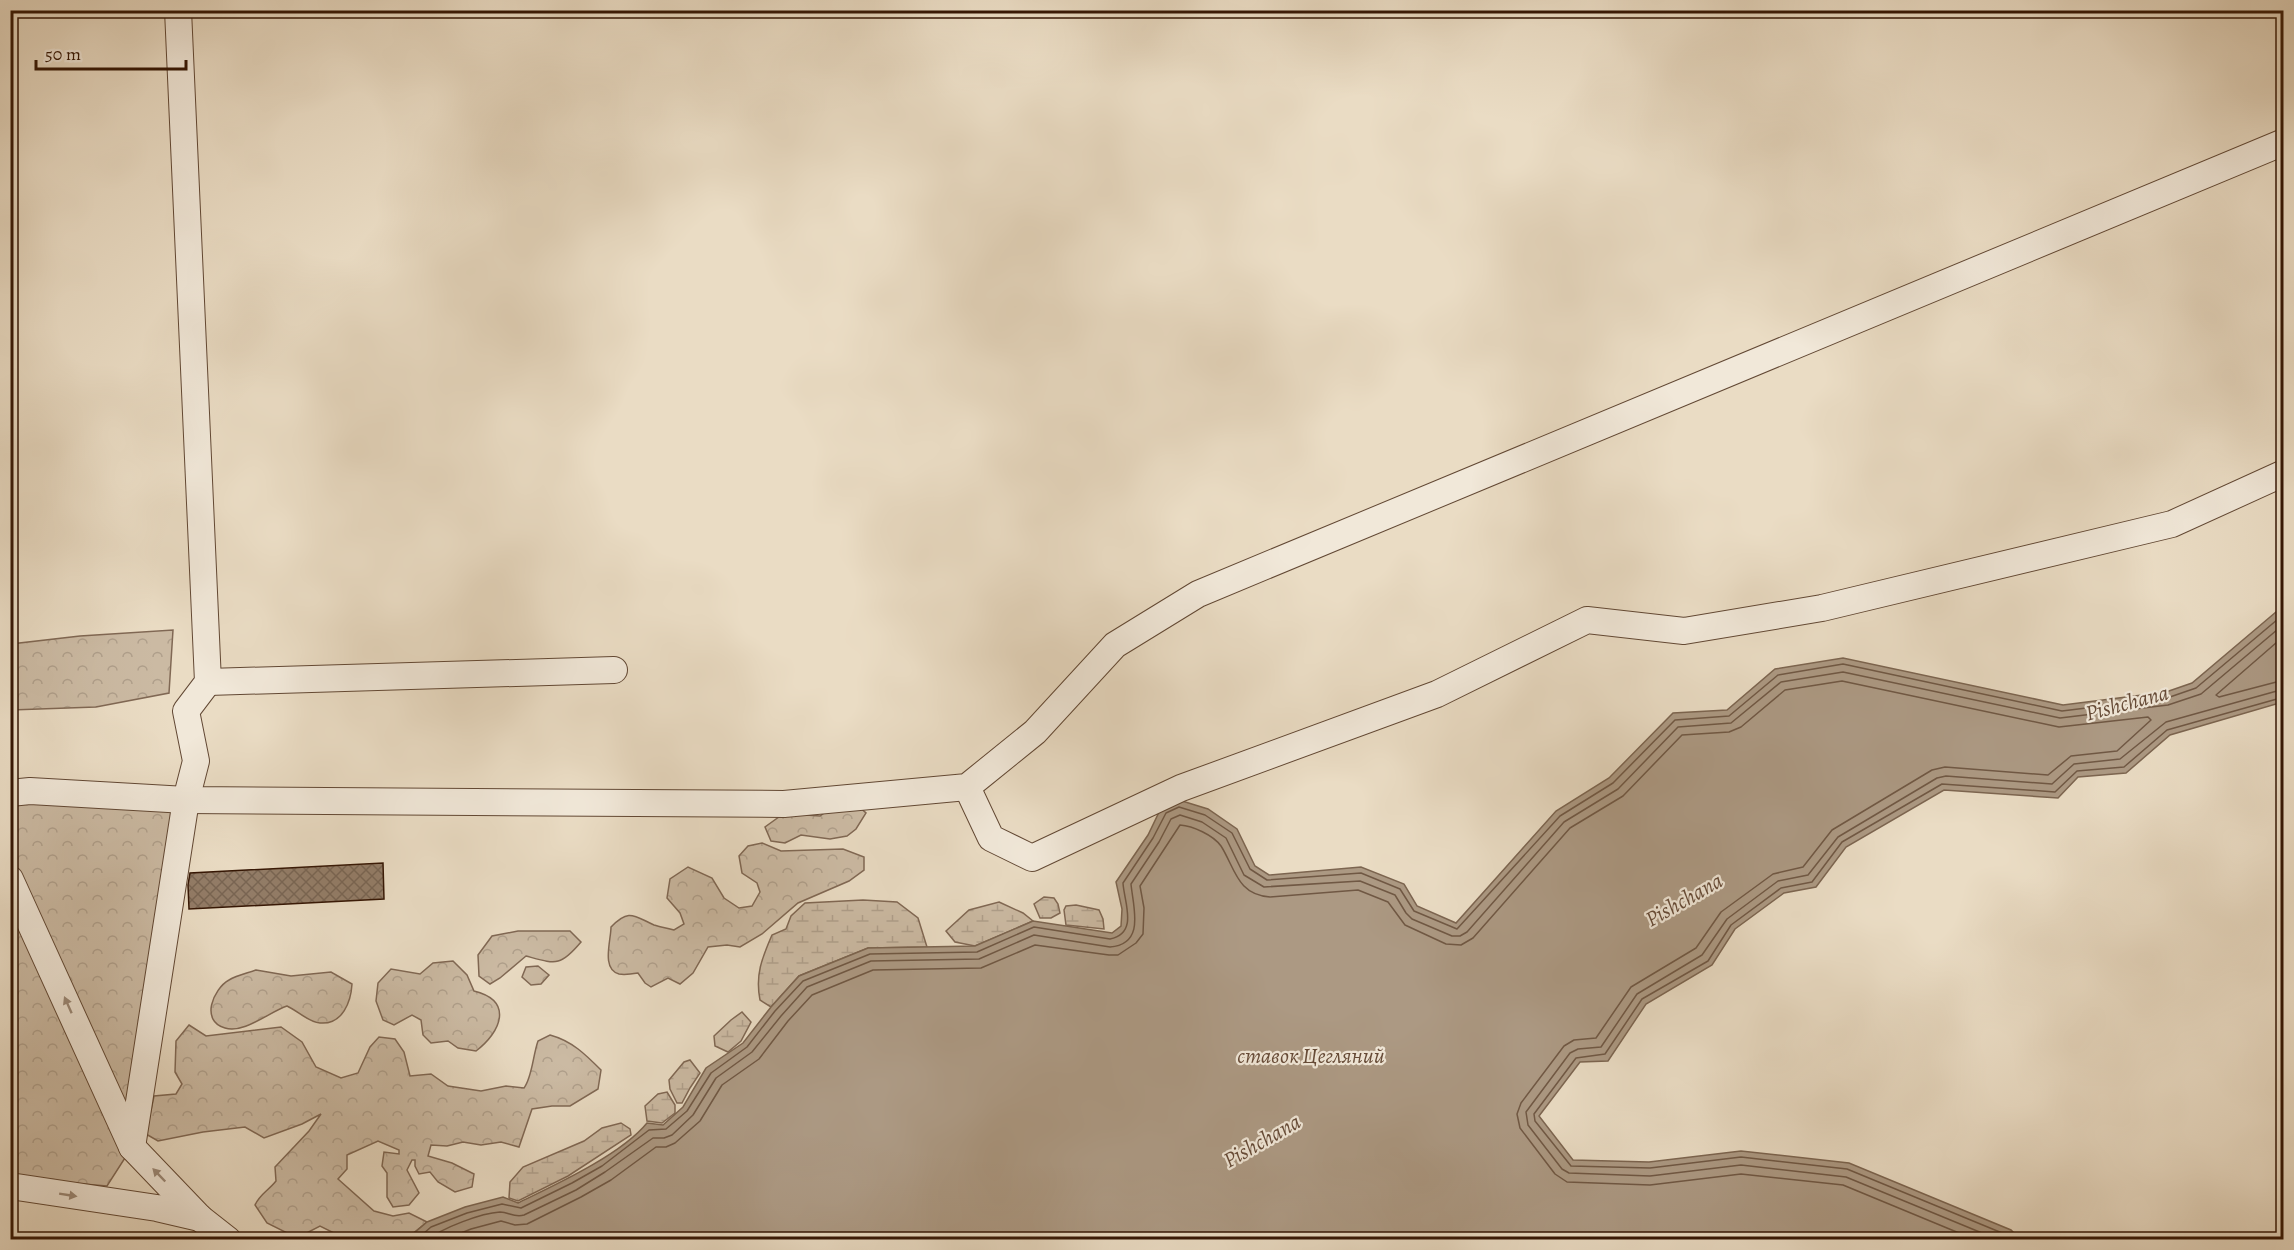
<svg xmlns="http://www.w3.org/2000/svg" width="2294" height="1250" font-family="Alegreya,serif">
<defs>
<pattern id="forest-crowns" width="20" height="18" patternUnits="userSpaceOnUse" patternTransform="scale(1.5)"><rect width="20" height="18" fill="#cbbaa3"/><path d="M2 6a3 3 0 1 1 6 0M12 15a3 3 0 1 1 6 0" fill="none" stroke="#af9f8b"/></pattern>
<pattern id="wetland-marsh" width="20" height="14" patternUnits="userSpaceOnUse" patternTransform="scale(1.5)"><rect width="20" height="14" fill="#cbbaa3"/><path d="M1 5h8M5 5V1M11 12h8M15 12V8" fill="none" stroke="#af9f8b"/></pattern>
<pattern id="building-cross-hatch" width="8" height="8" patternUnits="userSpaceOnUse" patternTransform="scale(1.5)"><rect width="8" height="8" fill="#937d68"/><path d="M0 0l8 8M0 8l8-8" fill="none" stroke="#796553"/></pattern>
</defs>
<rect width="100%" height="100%" fill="#eadcc4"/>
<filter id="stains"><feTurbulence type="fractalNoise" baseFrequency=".00333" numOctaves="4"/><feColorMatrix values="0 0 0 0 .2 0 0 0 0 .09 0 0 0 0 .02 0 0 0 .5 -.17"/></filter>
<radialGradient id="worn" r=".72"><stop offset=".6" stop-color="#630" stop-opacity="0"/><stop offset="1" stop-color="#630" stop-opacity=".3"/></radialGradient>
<g fill="url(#forest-crowns)" stroke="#806854" stroke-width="1.5">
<path d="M173 630 169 693 96 707 11 710V644L80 636Z"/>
<path d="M11 793 186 800 132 1147 107 1186 11 1178Z"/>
<path d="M856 804 866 813 856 829 847 836 830 839 801 835 785 843 771 841 765 827 790 809 806 815 820 816 831 808Z"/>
<path d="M762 843 781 851 843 849 864 857V870L849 881 798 903 762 934 740 947 727 945 708 947 693 973 680 984 668 978 651 987 645 983 638 973C632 974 624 975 619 974 601 969 611 941 611 927 629 908 634 916 654 925 660 927 667 928 674 930L684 924 680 913 667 898 670 879 688 867 712 878 724 898 739 908 752 906 760 892 757 883 742 873 739 856 748 846Z"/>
<path d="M518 931H570L581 942C560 967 556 964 526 956L500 978 490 984 479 976 478 955 492 936Z"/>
<path d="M453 961 467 975 474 991C514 1001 501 1032 476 1051L458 1048 448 1041 431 1043 423 1035 421 1020 412 1015 394 1025 383 1020 376 1001 378 983 391 969 420 974 433 963Z"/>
<path d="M538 966 549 975 541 984 531 985 522 977 526 967Z"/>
<path d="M256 970 291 976 331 972 352 984C351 1001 343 1025 320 1023 308 1022 298 1011 287 1006 269 1012 244 1034 225 1028 200 1021 213 989 229 980 237 975 248 973 256 970Z"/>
<path d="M189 1025 206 1036 281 1027 302 1042 316 1067 341 1078 358 1073 370 1047 379 1037 395 1039 404 1052 410 1076 431 1074 448 1086 481 1091 506 1086 524 1088C532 1078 533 1055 538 1041L550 1035C572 1041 585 1054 601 1070L598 1089 570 1106H552L532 1109 519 1147 501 1142 481 1145 463 1142 447 1146 431 1145 428 1156 452 1163 474 1174 472 1187 455 1192 438 1182 430 1172 419 1174 415 1166V1160H412L407 1170 419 1193 409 1205 393 1207 387 1197V1173L382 1166 384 1152 399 1154V1150L378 1141 347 1155V1169L338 1179 374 1211 393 1216 409 1213 427 1222 406 1239H346L320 1226 297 1238 267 1223 255 1205C260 1194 268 1191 276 1181L275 1167 309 1131 321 1114 302 1124 264 1138 245 1127 203 1132 158 1141 146 1134 154 1096 176 1094 182 1084 175 1072 176 1041Z"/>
</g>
<g fill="url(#wetland-marsh)" stroke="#806854" stroke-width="1.5">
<path d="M1044 897 1054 898 1058 904 1060 913 1051 918H1040L1034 904Z"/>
<path d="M863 900 897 902 918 918 927 947 868 948 799 976 771 1007 760 1000C755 975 762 958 772 935L786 929 791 916 805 903Z"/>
<path d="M999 902 1023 913 1033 921 975 946 955 942 946 931 969 910Z"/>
<path d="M1076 905 1099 910 1103 919 1104 929 1066 925 1064 910 1066 906Z"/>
<path d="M742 1012 751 1022 741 1041 728 1052 715 1046 714 1036 731 1020Z"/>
<path d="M690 1060 700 1073 690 1088 682 1103H677L670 1089 669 1080 684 1062Z"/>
<path d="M667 1092 675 1105V1113L662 1123 647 1121 645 1106 658 1094Z"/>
<path d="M621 1123 630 1129 631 1135 568 1176 518 1201 509 1198 510 1182 523 1167 584 1141 602 1128Z"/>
</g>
<path fill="#ac9983" stroke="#7c6550" stroke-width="1.5" d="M2283 606V702L2170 735 2126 773 2078 777 2058 798 1944 790 1846 847 1816 887 1784 893 1735 929 1712 965 1646 1004 1608 1061 1580 1062 1539 1116 1573 1160 1649 1162 1741 1151 1849 1163 2011 1230 2020 1239 406 1240 427 1222 465 1207 503 1197 518 1203C555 1185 621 1155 647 1123L663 1125 683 1107 706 1068 743 1043 771 1007 799 976 868 948 975 946 1033 921 1112 933 1121 926 1122 909 1116 882 1148 835 1161 808 1179 800 1208 809 1237 829 1255 866 1269 875 1361 867 1404 884 1417 906 1456 923 1556 811 1609 778 1673 713 1727 710 1775 669 1843 658 2063 705 2166 692 2192 683Z"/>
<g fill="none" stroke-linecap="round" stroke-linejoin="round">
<g stroke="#705844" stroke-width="1.5">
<path d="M2284 636 2216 695 2219 697 2284 680"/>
<path d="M416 1240 431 1227 467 1213 502 1204 521 1208 572 1183 602 1166 649 1130 666 1129 687 1111 711 1073 747 1047 775 1011 803 981 870 954 977 952 1034 927 1110 939C1139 933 1124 902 1123 883L1153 838 1166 813 1179 807 1205 815 1232 833 1250 869 1267 880 1361 873 1400 889 1414 911 1457 929 1560 816 1613 783 1675 720 1729 716 1778 675 1843 664 2062 711 2167 698 2196 688 2284 614"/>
<path d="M428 1240C441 1228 482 1213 500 1212 509 1212 514 1218 524 1215L576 1190 605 1172 653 1138H664L672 1135 693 1115 716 1078 752 1052 781 1016 807 987 871 961 979 959 1034 935 1110 947C1146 944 1133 907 1131 884L1159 842 1171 819 1180 815 1202 822 1226 838 1244 875 1264 887 1360 881 1395 895 1406 913 1412 919 1452 936H1460L1467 932 1564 822 1618 789 1678 727 1731 723 1781 682 1843 672 2060 718 2168 705 2201 694 2284 624"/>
<path d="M444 1240 471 1229 501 1221 515 1225 527 1224 581 1197 611 1180 656 1147H666L675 1143 700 1121 722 1085 759 1059 788 1021 812 995 873 970 981 968 1035 945 1109 955H1118L1136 943 1143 934 1144 908 1140 886 1180 825C1193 826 1213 835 1221 846 1235 868 1237 895 1270 897L1358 890 1388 902 1405 925 1446 944 1461 945 1473 938 1570 828 1623 796 1682 735 1729 732 1741 727 1785 690 1842 681 2059 727 2148 717 2151 720 2117 751 2071 756 2048 775 1945 767 1932 770 1832 830 1803 867 1773 874 1721 912 1696 948 1631 987 1596 1038 1574 1040 1564 1046 1521 1103 1517 1114 1520 1128 1555 1174 1567 1182 1650 1185 1741 1174 1843 1185 1976 1240"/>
<path d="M1999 1240 1846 1177 1741 1165 1650 1176 1569 1173 1562 1169 1528 1125 1526 1112 1570 1053 1578 1049 1601 1047 1637 994 1702 955 1727 919 1778 881 1808 875 1838 837 1937 778 1946 776 2052 784 2074 764 2120 759 2166 722 2284 689"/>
<path d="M2012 1240 2007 1235 1847 1169 1741 1157 1650 1168 1571 1166 1535 1121 1534 1114 1576 1058 1605 1054 1642 999 1708 961 1731 925 1781 888 1812 882 1842 842 1942 784 2055 792 2077 771 2124 767 2167 730 2284 697"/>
</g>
</g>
<path fill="url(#building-cross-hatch)" stroke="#351604" stroke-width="1.5" d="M383 863 384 899 189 909 188 885 190 873Z"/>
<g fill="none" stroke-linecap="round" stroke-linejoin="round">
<g stroke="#624834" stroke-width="28">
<g id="minor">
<path d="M208 682 614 670"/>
<path d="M967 787 991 838 1032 858 1181 788 1437 694 1587 620 1684 631 1822 608 2172 524 2284 473"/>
<path d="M10 793 30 791 186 800 784 804 967 787 1035 732 1115 645 1198 594 2284 142"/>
<path d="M10 879 132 1147 200 1218 228 1240"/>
<path d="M132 1147 186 800 196 761 186 711 208 682 178 10"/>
<path d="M10 1186 157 1208 200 1218"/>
</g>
</g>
<use href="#minor" stroke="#f1e8d9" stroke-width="26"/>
</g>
<defs><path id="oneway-solid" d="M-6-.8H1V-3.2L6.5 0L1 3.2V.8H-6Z" transform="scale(1.5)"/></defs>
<g fill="#9c8a79">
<use href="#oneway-solid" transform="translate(68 1005) rotate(-114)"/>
<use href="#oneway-solid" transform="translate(159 1175) rotate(-134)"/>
<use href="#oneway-solid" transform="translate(68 1195) rotate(9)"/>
</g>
<g text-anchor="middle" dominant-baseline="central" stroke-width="4.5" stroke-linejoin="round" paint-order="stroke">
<g font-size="22" font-style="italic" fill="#654a37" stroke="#f1e8d9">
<text transform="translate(2127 703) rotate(-15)">Pishchana</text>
<text transform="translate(1684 900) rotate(-30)">Pishchana</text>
<text x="1311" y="1056">ставок Цегляний</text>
<text transform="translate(1262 1141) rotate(-30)">Pishchana</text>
</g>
</g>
<rect width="2294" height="1250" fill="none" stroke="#eadcc4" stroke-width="36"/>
<rect x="12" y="12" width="2270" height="1226" fill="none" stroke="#351604" stroke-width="3"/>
<rect x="18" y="18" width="2258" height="1214" fill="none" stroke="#351604" stroke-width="1.5"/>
<path d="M36 60v9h150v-9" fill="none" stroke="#351604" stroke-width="3"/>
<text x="45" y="60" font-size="18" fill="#351604" stroke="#f1e8d9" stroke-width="4.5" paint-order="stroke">50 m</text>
<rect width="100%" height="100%" filter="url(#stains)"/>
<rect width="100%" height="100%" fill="url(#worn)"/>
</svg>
